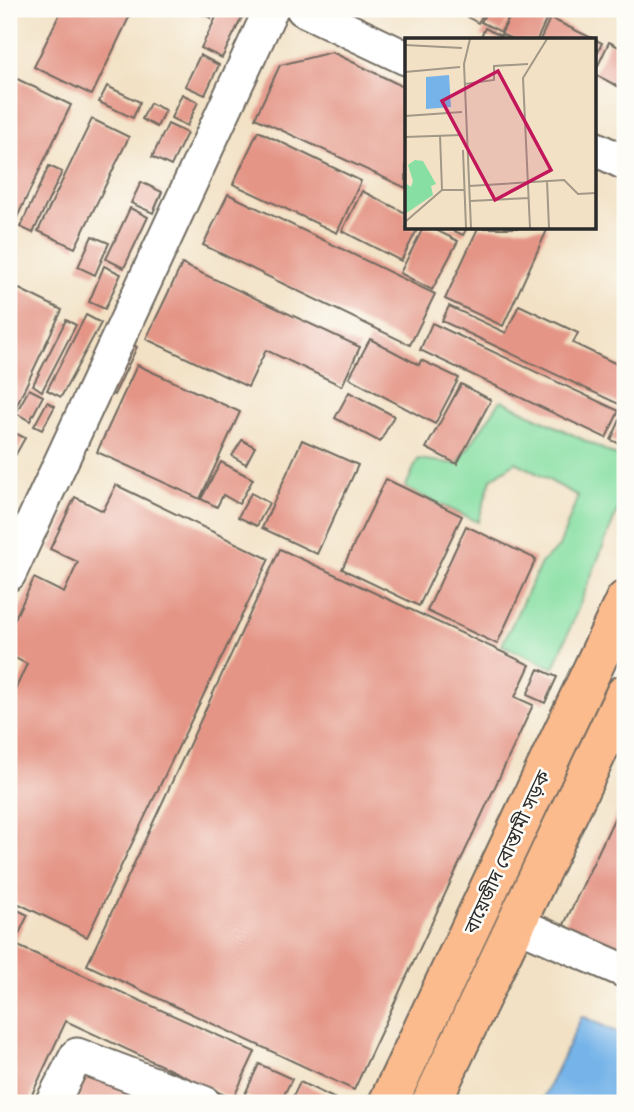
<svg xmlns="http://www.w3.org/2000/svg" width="634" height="1112" font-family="Sriracha,'Noto Sans Bengali',sans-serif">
<rect width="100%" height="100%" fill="#fdfcf7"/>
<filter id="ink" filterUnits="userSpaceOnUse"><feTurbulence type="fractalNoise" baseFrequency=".0143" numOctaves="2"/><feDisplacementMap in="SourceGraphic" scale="14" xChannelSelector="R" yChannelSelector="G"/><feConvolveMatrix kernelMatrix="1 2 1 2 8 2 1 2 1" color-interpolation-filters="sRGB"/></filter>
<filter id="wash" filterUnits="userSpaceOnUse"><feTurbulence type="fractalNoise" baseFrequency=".00686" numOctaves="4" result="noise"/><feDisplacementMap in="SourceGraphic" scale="28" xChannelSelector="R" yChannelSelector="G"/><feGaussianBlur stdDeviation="1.57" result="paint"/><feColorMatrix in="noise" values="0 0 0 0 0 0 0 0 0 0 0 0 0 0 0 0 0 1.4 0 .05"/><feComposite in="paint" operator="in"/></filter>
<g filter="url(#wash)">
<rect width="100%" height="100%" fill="#f2e1c4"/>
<path fill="#87dfa3" stroke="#598567" stroke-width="2" d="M501 400 625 460V492L554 668 502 645 541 563 559 547 578 496 516 462 491 479 478 522 405 488 418 459 457 464Z"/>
<path fill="#75b3e8" stroke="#506f8a" stroke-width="2" d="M582 1016 625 1036V1103H541Z"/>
<g id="blocks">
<g fill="#e49586">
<path d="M62 9H133L92 95 34 67Z"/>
<path d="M192 9H215L211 18Z"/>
<path d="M220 9H246L222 58 201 48Z"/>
<path d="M465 9H486L478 23 462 14Z"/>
<path d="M488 9H513L501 32 481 22Z"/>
<path d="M514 9H528L547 18 537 40H514L501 34Z"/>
<path d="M550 18 602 43 594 60V40H540Z"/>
<path d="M485 28 501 36 499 40 481 36Z"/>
<path d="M609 42 625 50V90L594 74Z"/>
<path d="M332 52 406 88V188L255 118 280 65Z"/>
<path d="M200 55 219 65 205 95 185 86Z"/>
<path d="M9 75 71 105 9 234Z"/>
<path d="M107 86 140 102 133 118 99 102Z"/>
<path d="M182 94 198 102 187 126 171 118Z"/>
<path d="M150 103 165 110 157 127 142 119Z"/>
<path d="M92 119 129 137 75 248 38 231Z"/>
<path d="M168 124 187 133 171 166 152 157Z"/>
<path d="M258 131 361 181 337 233 233 184Z"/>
<path d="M49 166 62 172 33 233 20 227Z"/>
<path d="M141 182 162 192 153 213 131 203Z"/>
<path d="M362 191 406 213V228H418L401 261 342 231Z"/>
<path d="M228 194 435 294 410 345 203 245Z"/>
<path d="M130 208 148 217 124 268 106 259Z"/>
<path d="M423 228H432L458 241 432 290 400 273Z"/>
<path d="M448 228H467L463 235Z"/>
<path d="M478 228H548L503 326 445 299Z"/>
<path d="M92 236 109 243 95 275 78 267Z"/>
<path d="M182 264 360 347 342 386 266 350 248 387 146 339Z"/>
<path d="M104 266 121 274 105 309 89 302Z"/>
<path d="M9 284 62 310 11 417H9Z"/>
<path d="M519 305 578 333 573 343 625 368V407L442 321 449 306 506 333Z"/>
<path d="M86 315 101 323 61 397 47 390Z"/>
<path d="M66 320 76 325 42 391 33 385Z"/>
<path d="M432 323 619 411 606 438 420 350Z"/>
<path d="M370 339 419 365 421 360 459 378 435 424 349 378Z"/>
<path d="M125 341 137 347 114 395 102 389Z"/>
<path d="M137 365 240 412 200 499 97 452Z"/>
<path d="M461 384 491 400 457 464 426 448Z"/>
<path d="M29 389 43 396 30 421 16 413Z"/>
<path d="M349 392 394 416 380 442 335 418Z"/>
<path d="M47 402 55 406 42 430 34 426Z"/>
<path d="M625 409V446L611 440Z"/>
<path d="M9 430 25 438 11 463 9 462Z"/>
<path d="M242 440 255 447 246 464 232 456Z"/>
<path d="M302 440 358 465 317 554 262 528Z"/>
<path d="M221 462 253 479 239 504 223 495 217 507 201 499Z"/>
<path d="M386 479 462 516 419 606 342 569Z"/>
<path d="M116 485 269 559 87 937 9 899V703L27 664 9 655V631L34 578 64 593 78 562 50 549 75 497 103 511Z"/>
<path d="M251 493 269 503 257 526 238 517Z"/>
<path d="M466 526 536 559 497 644 427 611Z"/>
<path d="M280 549 530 665 515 697 533 705 354 1090 87 965Z"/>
<path d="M539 669 557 677 545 703 527 695Z"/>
<path d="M625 796V964L560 933Z"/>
<path d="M9 906 28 915 15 942 9 939Z"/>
<path d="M9 942 255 1052 233 1099 66 1021 28 1103H9Z"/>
<path d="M259 1064 292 1079 280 1103H260L244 1096Z"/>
<path d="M84 1068 157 1103H66Z"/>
<path d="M300 1082 344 1103H290Z"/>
</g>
</g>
</g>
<g filter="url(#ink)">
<use href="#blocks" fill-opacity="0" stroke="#716b61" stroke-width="2"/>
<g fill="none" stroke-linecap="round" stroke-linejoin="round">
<g stroke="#716b61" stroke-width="37">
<g id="minor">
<path d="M303 9 406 58"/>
<path d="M594 148 625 163"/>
<path d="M9 574 271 9"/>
<path d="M515 923 625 971"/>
<path d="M52 1103 77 1055 204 1103"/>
</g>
</g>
<g stroke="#716b61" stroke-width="42">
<g id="major">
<path d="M388 1103 625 600"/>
<path d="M431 1103 625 694"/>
</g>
</g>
<use href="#minor" stroke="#fff" stroke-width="33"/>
<use href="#major" stroke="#fbbb8d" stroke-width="38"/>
</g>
</g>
<g text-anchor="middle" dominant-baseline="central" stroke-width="5" stroke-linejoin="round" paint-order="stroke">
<g font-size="19" fill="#2b2b2b" stroke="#fdfcf7">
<text transform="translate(507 852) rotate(-65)">বায়েজীদ বোস্তামী সড়ক</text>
</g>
</g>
<g transform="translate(405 38)">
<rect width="191" height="191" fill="#f2e1c4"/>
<path d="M10 122 18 123 31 146 26 148 28 157 0 176V145L6 149 8 143 3 127Z" fill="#87dfa3"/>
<path d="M44 37 46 69 21 71V39Z" fill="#75b3e8"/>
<path fill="none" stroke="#a29887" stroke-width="2" d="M65 1 59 26 66 190M0 7 57 10M0 34 55 29M60 46 89 42V28L123 26M0 78 57 74M35 97 37 152M0 99 57 97M0 110V145M58 112 61 190M142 143 144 190M64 148 159 142 173 156 191 155M65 163 124 160M0 184 37 152H59M125 190 118 40 142 1"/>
<path fill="#c2185b" fill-opacity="0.15" stroke="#c2185b" stroke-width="3.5" d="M93 33 146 132 90 162 37 63Z"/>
<rect width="191" height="191" fill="none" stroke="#2b2b2b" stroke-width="3.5"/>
</g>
<rect width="634" height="1112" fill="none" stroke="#fdfcf7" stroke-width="35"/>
</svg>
